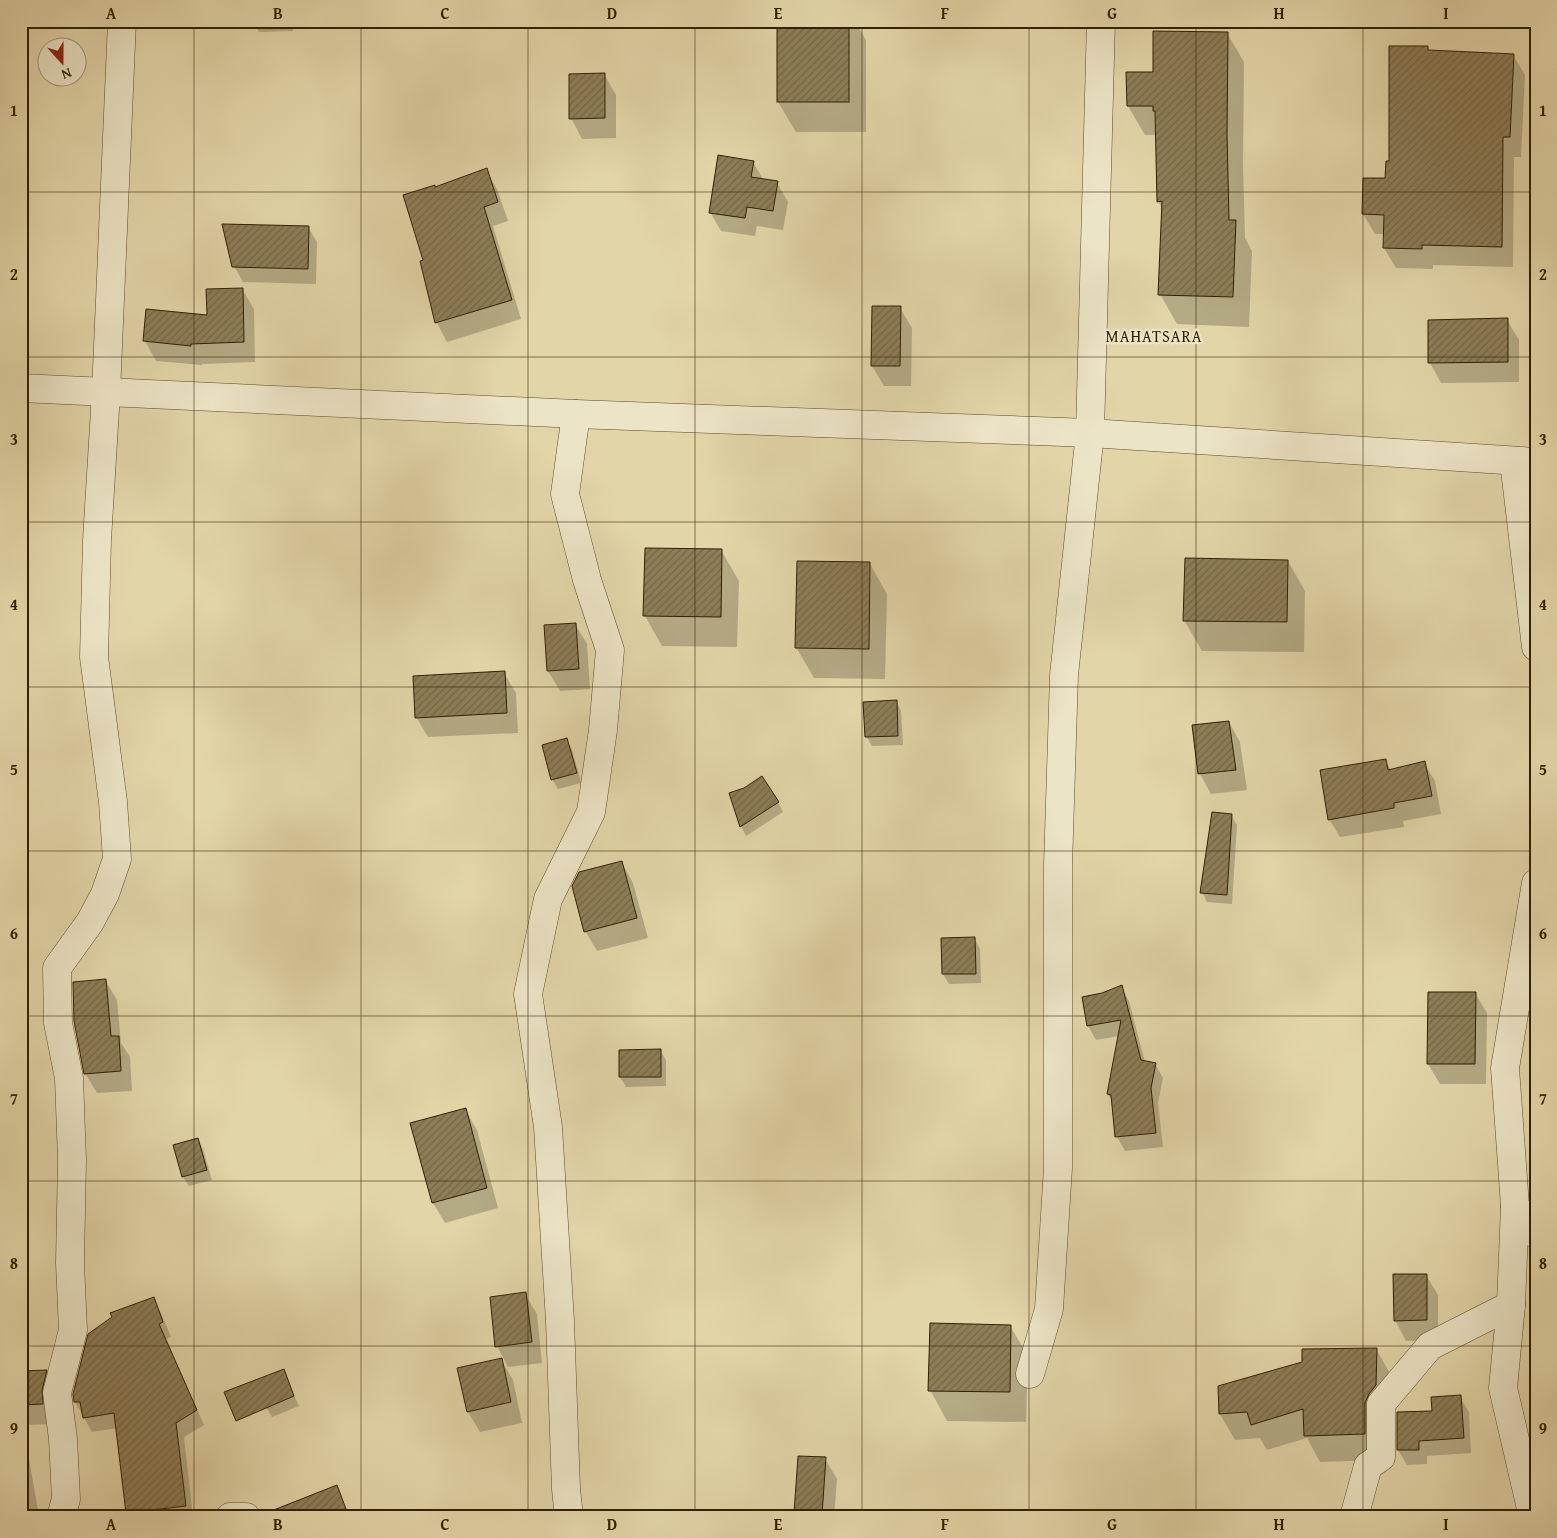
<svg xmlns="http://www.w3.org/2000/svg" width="1557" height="1538" font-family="'Gentium Book Plus',serif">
<defs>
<pattern id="building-hatch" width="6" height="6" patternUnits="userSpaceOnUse" patternTransform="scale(1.25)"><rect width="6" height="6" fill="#8d7e58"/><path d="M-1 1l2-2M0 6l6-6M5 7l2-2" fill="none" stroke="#746746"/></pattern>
</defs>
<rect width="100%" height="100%" fill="#e2d5a8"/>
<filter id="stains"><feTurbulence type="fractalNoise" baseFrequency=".004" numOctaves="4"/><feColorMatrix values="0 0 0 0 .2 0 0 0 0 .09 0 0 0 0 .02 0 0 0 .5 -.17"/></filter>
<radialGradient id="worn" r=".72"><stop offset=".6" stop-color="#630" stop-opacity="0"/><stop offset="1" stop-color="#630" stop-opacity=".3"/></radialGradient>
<g fill="#0003">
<path d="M175 21H293V31L259 32 253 21 176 23Z"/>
<path d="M778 21H855L866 40V132H796L778 102Z"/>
<path d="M1281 21H1313V26L1285 27Z"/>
<path d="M1227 33 1244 62 1243 164 1245 238 1252 251 1249 327 1177 324 1160 294 1163 210 1158 201 1157 135H1145L1128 106 1155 73Z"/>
<path d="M1428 48 1430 51 1513 55 1525 75 1521 157H1514L1513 267 1433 265V269L1396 268 1384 248 1385 234H1375L1363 214 1386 179Z"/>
<path d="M604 74 616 95V138L582 139 571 118Z"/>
<path d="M753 162 764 181 777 183 788 202 783 230 757 226 755 236 721 231 710 212Z"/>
<path d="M486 170 497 189 508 221 493 226 521 319 447 342 437 323 421 262 425 261 435 188Z"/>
<path d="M308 227 317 242 316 284 243 282 234 266Z"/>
<path d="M21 262 25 268 26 350 21 351Z"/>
<path d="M242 289 254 309 255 362 202 364V365L156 361 145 341 208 316Z"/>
<path d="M900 308 912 328 911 386H884L872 366Z"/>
<path d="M1507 320 1519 340V382L1441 383 1430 363Z"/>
<path d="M721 550 739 581 737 647 662 646 645 616Z"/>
<path d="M1288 561 1305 591 1304 652 1202 651 1184 620Z"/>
<path d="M870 564 887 594 885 679 814 678 796 647Z"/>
<path d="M575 624 587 644 590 689 560 691 548 671Z"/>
<path d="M504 673 516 693 518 733 428 737 416 717Z"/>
<path d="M896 701 901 711 903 745 872 746 866 736Z"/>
<path d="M1229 722 1240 742 1247 790 1211 794 1200 774 1194 726Z"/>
<path d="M567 740 572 749 581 783 558 789 552 779Z"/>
<path d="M1385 760 1391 770 1424 763 1435 781 1441 814 1403 821 1404 827 1340 837 1329 819Z"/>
<path d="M778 802 783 812 746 836 741 826Z"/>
<path d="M1231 815 1237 825 1232 904 1207 902 1202 892Z"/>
<path d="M622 863 633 883 648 938 597 951 585 931Z"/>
<path d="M942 939H975L980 949 981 983 949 984 943 974Z"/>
<path d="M105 980 117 1000 121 1043 130 1057 132 1091 97 1093 85 1073Z"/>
<path d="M1121 987 1129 1001 1145 1062 1155 1064 1163 1078 1158 1103 1163 1147 1125 1151 1117 1137 1113 1103 1108 1094 1119 1036 1096 1040 1088 1026 1102 994Z"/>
<path d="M1475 993 1487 1013 1486 1084H1440L1428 1064Z"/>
<path d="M660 1050 666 1060V1086L626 1087 620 1077Z"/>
<path d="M465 1109 477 1130 498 1208 445 1223 433 1203Z"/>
<path d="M198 1139 203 1149 212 1180 189 1186 183 1177Z"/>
<path d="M1426 1275 1438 1295V1340L1406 1341 1395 1320Z"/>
<path d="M525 1294 537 1314 542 1363 508 1367 497 1346Z"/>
<path d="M153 1298 161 1313 171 1337 166 1339 204 1425 184 1437 193 1517H130L127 1512 117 1428 92 1432 75 1402Z"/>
<path d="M1010 1326 1028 1356 1026 1422 947 1421 930 1390Z"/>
<path d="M1376 1349 1391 1375 1380 1460 1320 1462 1307 1438 1267 1450 1260 1438 1235 1440 1220 1414Z"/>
<path d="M501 1360 513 1380 522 1423 480 1432 468 1412 458 1369Z"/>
<path d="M46 1371 58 1391 54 1424 23 1425 39 1516 21 1517V1372Z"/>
<path d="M283 1371 299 1406 272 1417 266 1407Z"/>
<path d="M1460 1397 1469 1412 1471 1453 1427 1456V1464L1407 1465 1398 1450 1433 1412Z"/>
<path d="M825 1459 837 1479 834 1517H797L795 1513Z"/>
<path d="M1473 1514 1475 1517H1463Z"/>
</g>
<g fill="url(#building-hatch)" stroke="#311f01">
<rect x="777" y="21" width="72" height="81"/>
<path d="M1153 31 1228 32 1227 134 1229 220H1236L1233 297 1158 295 1162 201 1157 202 1155 111H1153V106H1127L1126 72H1153Z"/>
<path d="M1389 46H1428V50L1514 54 1510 137H1503L1502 247 1422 245V249L1383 248 1384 215 1362 214 1363 178H1385L1386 161H1389Z"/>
<path d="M605 73V118L569 119V74Z"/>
<path d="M718 155 754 161 751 177 778 181 773 211 747 207 745 218 709 213Z"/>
<path d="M487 168 498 202 484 207 512 300 435 323 420 261 423 260 403 195 435 185V187Z"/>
<path d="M222 224 309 226 308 269 232 267Z"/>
<path d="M243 288 244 342 191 344V346L143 341 146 309 207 315 206 289Z"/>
<path d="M872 306H901L900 366H871Z"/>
<path d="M1508 318V362L1428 363V320Z"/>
<path d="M645 548 722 549 721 617 643 616Z"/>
<path d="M1185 558 1288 560 1287 622 1183 621Z"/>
<path d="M797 561 870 562 869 649 795 648Z"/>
<path d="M576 623 579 669 547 671 544 625Z"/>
<path d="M505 671 507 713 415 718 413 676Z"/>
<path d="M897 700 898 736 865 737 863 702Z"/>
<path d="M1229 721 1236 770 1198 774 1192 725Z"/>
<path d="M567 738 577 773 551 780 542 745Z"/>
<path d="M1386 759 1388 770 1425 761 1432 796 1394 803V808L1328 820 1320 770Z"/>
<path d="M762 776 779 802 740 827 729 793 744 788Z"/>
<path d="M1212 812 1232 814 1227 895 1200 893Z"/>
<path d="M622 861 637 918 584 932 572 886 579 872Z"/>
<path d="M975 937 976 974H942L941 938Z"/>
<path d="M106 979 111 1036H119L121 1071 84 1074 74 1021 73 982Z"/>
<path d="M1122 985 1141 1060 1156 1063 1151 1088 1156 1133 1115 1137 1111 1095 1107 1094 1121 1020 1087 1026 1082 997 1102 993Z"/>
<path d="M1428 992H1476L1475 1064H1427Z"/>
<path d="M661 1049V1077H619V1050Z"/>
<path d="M466 1108 487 1188 432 1203 410 1123Z"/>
<path d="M198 1138 207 1170 182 1177 173 1145Z"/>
<path d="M1393 1274H1427V1320L1394 1321Z"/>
<path d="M526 1292 532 1342 495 1347 490 1297Z"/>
<path d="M154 1297 163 1322 159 1324 197 1410 176 1423 186 1506 126 1513 114 1413 83 1418 80 1402H74L73 1394 88 1334 112 1317 110 1313Z"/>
<path d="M930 1323 1011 1325 1010 1392 928 1391Z"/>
<path d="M1377 1348 1376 1385 1369 1394 1365 1403V1434L1304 1436 1303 1409 1251 1425 1247 1412 1219 1414 1218 1386 1302 1362V1349Z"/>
<path d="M502 1358 511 1402 467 1412 457 1368Z"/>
<path d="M284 1369 294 1396 236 1421 224 1392Z"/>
<path d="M47 1370 42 1390 43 1404 21 1405V1371Z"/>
<path d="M1461 1395 1464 1438 1419 1441V1450H1397V1412L1432 1411 1431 1397Z"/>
<path d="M798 1456 826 1457 822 1515 794 1513Z"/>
<path d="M337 1485 349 1517H262L261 1515Z"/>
</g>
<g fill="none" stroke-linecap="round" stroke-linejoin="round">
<g stroke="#5d4c2b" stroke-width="29">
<g id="minor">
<path d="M21 388 576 414 1090 433 1536 462"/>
<path d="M1514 461 1536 647"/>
<path d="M1536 883 1505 1068 1515 1206 1536 1234"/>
<path d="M1515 1206 1511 1305 1503 1388 1533 1517"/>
<path d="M1030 1374 1049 1309 1058 1168V866L1064 675 1090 433 1101 21"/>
<path d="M61 1517 66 1499 63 1439 57 1393 73 1330 70 1263 72 1160 69 1078 58 1023 57 968 90 922 105 894 117 859 113 802 94 657 97 540 106 393 122 21"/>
<path d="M230 1517H246"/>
<path d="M569 1517 566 1489 560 1321 548 1127 528 994 548 899 591 812 603 730 610 650 587 580 565 494 576 414"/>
<path d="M1354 1517 1368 1466 1381 1457V1404L1430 1346 1511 1305"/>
</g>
</g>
<use href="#minor" stroke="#ece4c6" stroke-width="28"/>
</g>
<path fill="none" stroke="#311f01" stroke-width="1" stroke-opacity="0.55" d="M194 21V1517M361 21V1517M528 21V1517M695 21V1517M862 21V1517M1029 21V1517M1196 21V1517M1363 21V1517M21 192H1536M21 357H1536M21 522H1536M21 687H1536M21 851H1536M21 1016H1536M21 1181H1536M21 1346H1536"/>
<g text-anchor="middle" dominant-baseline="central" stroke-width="4.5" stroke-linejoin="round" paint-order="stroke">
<g font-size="16" letter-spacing="1" fill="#311f01" stroke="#ece4c6">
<text x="1154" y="336">MAHATSARA</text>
</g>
</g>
<rect width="1557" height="1538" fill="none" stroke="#e2d5a8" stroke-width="55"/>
<g transform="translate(62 62) rotate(159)"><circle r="24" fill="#ece4c6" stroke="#a19577"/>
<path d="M0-4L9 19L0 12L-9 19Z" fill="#8f2418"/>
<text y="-8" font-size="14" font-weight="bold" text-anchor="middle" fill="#311f01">N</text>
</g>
<rect x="28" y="28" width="1502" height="1482" fill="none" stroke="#311f01" stroke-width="2"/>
<g font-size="16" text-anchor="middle" font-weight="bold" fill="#311f01">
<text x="111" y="19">A</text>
<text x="278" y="19">B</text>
<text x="445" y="19">C</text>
<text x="612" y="19">D</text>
<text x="778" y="19">E</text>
<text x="945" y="19">F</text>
<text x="1112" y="19">G</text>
<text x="1279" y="19">H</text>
<text x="1446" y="19">I</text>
<text x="14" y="116">1</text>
<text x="1543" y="116">1</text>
<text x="14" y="280">2</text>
<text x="1543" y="280">2</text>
<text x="14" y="445">3</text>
<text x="1543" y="445">3</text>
<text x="14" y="610">4</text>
<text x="1543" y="610">4</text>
<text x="14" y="775">5</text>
<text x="1543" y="775">5</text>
<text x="14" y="939">6</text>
<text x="1543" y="939">6</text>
<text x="14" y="1104">7</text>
<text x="1543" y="1104">7</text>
<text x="14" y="1269">8</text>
<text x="1543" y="1269">8</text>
<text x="14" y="1434">9</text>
<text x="1543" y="1434">9</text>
<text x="111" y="1530">A</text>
<text x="278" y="1530">B</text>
<text x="445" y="1530">C</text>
<text x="612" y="1530">D</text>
<text x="778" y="1530">E</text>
<text x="945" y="1530">F</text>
<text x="1112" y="1530">G</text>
<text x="1279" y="1530">H</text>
<text x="1446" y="1530">I</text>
</g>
<rect width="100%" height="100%" filter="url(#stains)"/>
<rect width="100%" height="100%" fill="url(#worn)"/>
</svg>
